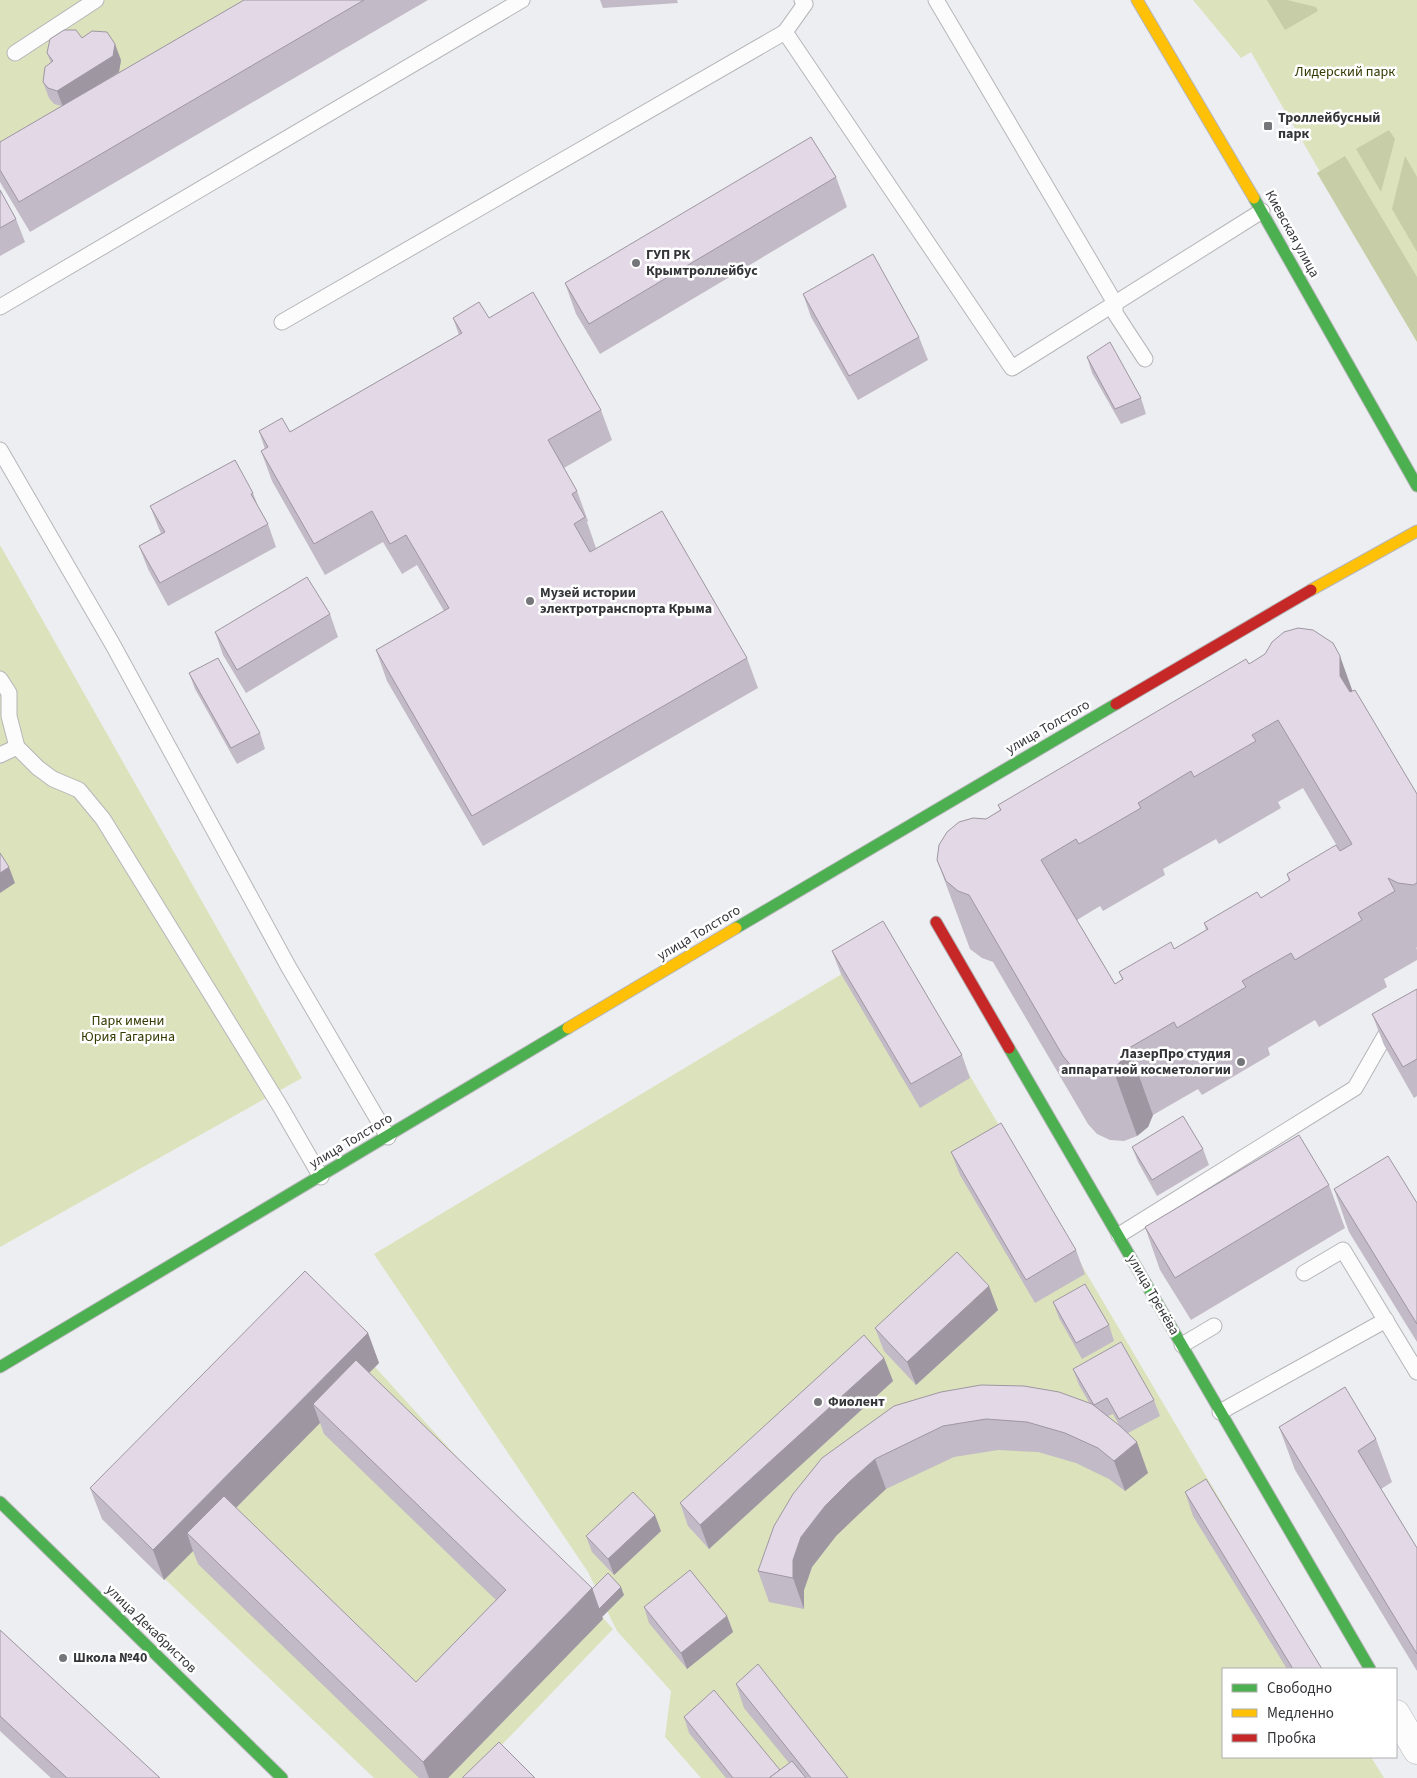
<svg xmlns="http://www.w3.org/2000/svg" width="1417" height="1778" font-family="'Source Sans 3',sans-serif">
<rect width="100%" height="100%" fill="#edeef2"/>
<g fill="#dce2bc">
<path d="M0 0H276L0 169Z"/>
<path d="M1193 0H1417V340L1251 52 1241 58Z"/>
<path d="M0 545 302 1078 0 1247Z"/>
<path d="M892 944 1320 1669H1223V1757H1371L1384 1778H701L665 1737 671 1691 617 1631 588 1572 374 1254Z"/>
<path d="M316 1302 613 1629 470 1778H374L102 1519Z"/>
</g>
<g fill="#c7cda6">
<path d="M1267 0H1287L1316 7 1318 11 1285 30Z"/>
<path d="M1389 130 1395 139 1381 192 1356 149Z"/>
<path d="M1345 156 1417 277V342L1317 173Z"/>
<path d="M1405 156 1417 177V252L1392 209Z"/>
</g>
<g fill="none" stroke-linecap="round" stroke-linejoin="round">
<g stroke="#b6b6b9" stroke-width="17">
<g id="lane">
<path d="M936 0 1115 303V313L1145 359"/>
<path d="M785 32 805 4 802 0"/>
<path d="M15 53 96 0"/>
<path d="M0 307 522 0"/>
<path d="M282 322 785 32 1012 368 1262 211"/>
<path d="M0 450 113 645 288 966 388 1137"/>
<path d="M0 679 9 693V716L17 747 38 768 53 779 79 790 103 819 280 1106 321 1177"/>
<path d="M0 755 17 747"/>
<path d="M1119 1235 1355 1088 1390 1027 1417 1011"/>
<path d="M1304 1273 1343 1250 1417 1372"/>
<path d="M1182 1345 1214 1326"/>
<path d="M1220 1412 1386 1320"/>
</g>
</g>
<g stroke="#b6b6b9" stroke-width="29">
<path id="street" d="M1396 1714 1417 1750"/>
</g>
<g stroke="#b6b6b9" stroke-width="13">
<g id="fast">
<path d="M1254 198 1417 486"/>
<path d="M736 928 1116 704"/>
<path d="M1009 1048 1370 1669"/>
<path d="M0 1367 568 1028"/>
<path d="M0 1502 282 1778"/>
</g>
</g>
<g stroke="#b6b6b9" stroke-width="13">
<g id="slow">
<path d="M1137 0 1254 198"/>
<path d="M1311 590 1417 531"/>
<path d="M568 1028 736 928"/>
</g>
</g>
<g stroke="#b6b6b9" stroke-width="13">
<g id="jam">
<path d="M1116 704 1311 590"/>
<path d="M936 922 1009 1048"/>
</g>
</g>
<use href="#lane" stroke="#fcfcfd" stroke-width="15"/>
<use href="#street" stroke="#fcfcfd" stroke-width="28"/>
<use href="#fast" stroke="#4caf50" stroke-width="11"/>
<use href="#slow" stroke="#ffc107" stroke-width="11"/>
<use href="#jam" stroke="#c62828" stroke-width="11"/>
</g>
<g fill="#c2bac6" fill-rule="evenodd">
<path d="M244 0H428L30 232 0 182V142L62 106 54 104 49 98 43 82 51 63 47 53 82 38 121 60 119 72 103 82Z"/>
<path d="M600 0H677L678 3 603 8Z"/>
<path d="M836 177 847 207 600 354 576 314 565 283Z"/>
<path d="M0 190 16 219 25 242 0 256Z"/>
<path d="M803 294 919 337 928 360 858 400 811 317Z"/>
<path d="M453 318H489L601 410 612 440 564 468 577 491 588 521 587 522 596 548 590 552 747 658 758 688 483 846 387 681 376 650 444 611 417 565 402 574 383 542 325 575 272 481 261 451 265 449 259 431 290 432 459 335Z"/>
<path d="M1087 357 1141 398 1146 414 1121 424 1092 373Z"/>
<path d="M253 493 258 506 268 524 276 547 168 606 148 569 139 546 161 533 159 529 150 506Z"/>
<path d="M330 614 338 637 246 693 223 655 215 632Z"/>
<path d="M1249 664 1352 691 1417 794V948L1416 947 1417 950V960L1384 979 1387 987 1319 1027 1315 1020 1268 1048 1270 1055 1202 1095 1198 1089 1153 1115 1148 1127 1137 1136 1124 1141 1110 1140 1097 1134 1088 1124 993 962 982 958 970 949 937 860 986 819 1000 810 998 805ZM1303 788 1340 851 1287 874 1289 881 1261 898 1204 923 1206 930 1174 949 1119 972 1122 979 1115 984 1077 920 1100 906 1103 911 1165 875 1163 869 1216 839 1219 844 1281 808 1278 802Z"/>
<path d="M189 673 260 733 265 749 237 764 195 689Z"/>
<path d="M832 951 962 1055 970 1078 920 1108 841 974Z"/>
<path d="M1417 989V1096L1414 1098 1384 1045 1372 1014Z"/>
<path d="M1132 1147 1203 1149 1209 1165 1157 1196 1138 1162Z"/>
<path d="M951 1152 1076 1250 1085 1274 1035 1303 960 1175Z"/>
<path d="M1329 1185 1345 1228 1191 1320 1160 1270 1145 1227Z"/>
<path d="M1334 1189 1417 1203V1342L1349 1232Z"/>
<path d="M1053 1302 1109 1325 1114 1341 1082 1359 1059 1318Z"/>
<path d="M998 1310 916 1385 884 1351 875 1328Z"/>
<path d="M368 1333 379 1363 369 1373 592 1589 624 1595 602 1617 603 1619 448 1778H419L198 1564 193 1551 164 1580 102 1519 90 1488ZM320 1423 324 1434 496 1600 416 1682 236 1508Z"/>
<path d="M884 1358 893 1381 709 1549 688 1526 680 1503Z"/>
<path d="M1073 1369 1154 1400 1160 1416 1128 1433 1148 1473 1125 1491 1109 1479 1076 1463 1038 1452 998 1450 954 1457 886 1489 860 1513 836 1536 812 1567 804 1590V1609L769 1602 758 1571 894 1406 1090 1404 1079 1385ZM1113 1414 1119 1425 1108 1416Z"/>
<path d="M1279 1427 1376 1439 1392 1482 1381 1489 1417 1548V1671L1295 1470Z"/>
<path d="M1185 1492 1322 1669H1287L1193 1516Z"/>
<path d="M661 1531 614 1575 592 1552 586 1536Z"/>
<path d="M644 1607 727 1616 733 1632 687 1669 649 1623Z"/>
<path d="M0 1630 160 1778H51L0 1731Z"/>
<path d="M736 1684 848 1778H726L689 1733 684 1717 780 1770 789 1763 744 1708Z"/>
</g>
<g fill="#9e97a1">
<path d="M115 44 121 60 119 72 63 107 57 91Z"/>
<path d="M1340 656 1364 723 1340 676Z"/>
<path d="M9 867 15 883 0 893V873Z"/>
<path d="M1129 1048 1153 1115 1148 1127 1137 1136 1113 1069Z"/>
<path d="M989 1286 998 1310 916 1385 907 1362Z"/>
<path d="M368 1333 379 1363 326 1416 313 1404 320 1423 199 1545 187 1533 193 1551 164 1580 153 1550Z"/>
<path d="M884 1358 893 1381 709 1549 700 1525Z"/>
<path d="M1137 1442 1148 1473 1125 1491 1114 1461Z"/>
<path d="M875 1459 886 1489 860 1513 836 1536 812 1567 804 1590V1609L793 1578V1560L801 1537 825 1506 849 1482Z"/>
<path d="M655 1515 661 1531 614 1575 608 1559Z"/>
<path d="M621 1587 624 1595 602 1617 599 1609Z"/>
<path d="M592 1588 603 1619 448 1778H429L423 1762Z"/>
<path d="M727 1616 733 1632 687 1669 681 1653Z"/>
</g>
<g fill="#e2d8e6" stroke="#9e97a1" fill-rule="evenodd">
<path d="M244 0H364L19 202 0 170V142Z"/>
<path d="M64 30H76L82 38 92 31 107 32 115 44 113 56 57 91 48 88 43 82 45 67 53 61 47 53 50 39Z"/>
<path d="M811 137 836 177 589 324 565 283Z"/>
<path d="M0 190 16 219 0 228Z"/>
<path d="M873 254 919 337 849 376 803 294Z"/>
<path d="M533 292 601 410 548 440 577 491 572 494 585 517 574 524 590 552 662 511 747 658 472 816 376 650 449 608 406 535 390 544 372 511 314 544 261 451 268 447 259 431 282 418 290 432 462 333 453 318 479 302 489 318Z"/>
<path d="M1110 342 1141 398 1115 409 1087 357Z"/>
<path d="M235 460 253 493 251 494 268 524 160 583 139 546 165 532 150 506Z"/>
<path d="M307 577 330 614 237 670 215 632Z"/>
<path d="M1298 628 1313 630 1333 643 1340 656V676L1350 692 1355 690 1417 794V883L1413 885 1398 883 1388 878 1395 891 1358 913 1362 920 1295 960 1291 953 1242 981 1246 987 1177 1028 1174 1022 1129 1048 1123 1059 1113 1069 1099 1073H1085L1072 1067 1063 1056 969 895 958 891 946 881 937 860 939 845 947 832 959 822 973 818 986 819 1001 810 998 805 1246 659 1249 664 1265 654 1272 642 1284 632ZM1278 720 1352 844 1340 851 1336 845 1287 874 1290 880 1261 898 1257 892 1204 923 1208 929 1174 949 1171 942 1119 972 1123 979 1115 984 1041 860 1076 839 1079 844 1141 808 1138 803 1191 771 1194 777 1256 741 1252 735Z"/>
<path d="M218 658 260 733 231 748 189 673Z"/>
<path d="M0 853 9 867 0 873Z"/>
<path d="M883 921 962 1055 911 1084 832 951Z"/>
<path d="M1417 989V1059L1403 1067 1372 1014Z"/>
<path d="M1183 1116 1203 1149 1152 1180 1132 1147Z"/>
<path d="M1001 1123 1076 1250 1026 1280 951 1152Z"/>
<path d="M1299 1135 1329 1185 1175 1278 1145 1227Z"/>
<path d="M1388 1156 1417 1203V1324L1334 1189Z"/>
<path d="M957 1252 989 1286 907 1362 875 1328Z"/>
<path d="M305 1271 368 1333 153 1550 90 1488Z"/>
<path d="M1085 1284 1109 1325 1076 1343 1053 1302Z"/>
<path d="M864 1335 884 1358 700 1525 680 1503Z"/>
<path d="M1121 1342 1154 1400 1119 1419 1107 1398 1094 1405 1073 1369Z"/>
<path d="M356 1360 592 1588 423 1762 187 1533 224 1496 416 1682 506 1590 313 1404Z"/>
<path d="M981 1385 1024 1386 1059 1392 1092 1404 1120 1426 1137 1442 1114 1461 1098 1448 1065 1433 1027 1422 986 1419 943 1426 875 1459 849 1482 825 1506 801 1537 793 1560V1578L758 1571 774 1526 793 1494 822 1458 894 1406 941 1392Z"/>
<path d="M1345 1387 1376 1439 1358 1451 1417 1548V1654L1279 1427Z"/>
<path d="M1206 1479 1322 1669H1293L1185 1492Z"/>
<path d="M633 1492 655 1515 608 1559 586 1536Z"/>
<path d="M690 1570 727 1616 681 1653 644 1607Z"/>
<path d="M608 1573 621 1587 599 1609 592 1589Z"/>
<path d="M0 1630 160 1778H67L0 1716Z"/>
<path d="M758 1664 848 1778H811L736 1684Z"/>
<path d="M714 1690 780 1770 769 1778H733L684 1717Z"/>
<path d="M499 1742 535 1778H462Z"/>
<path d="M792 1761 806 1778H769Z"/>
</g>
<g fill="#757679" stroke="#fff" stroke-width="2">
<rect x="1263" y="121" width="10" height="10" rx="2.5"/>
<circle cx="636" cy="263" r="5"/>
<circle cx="530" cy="601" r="5"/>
<circle cx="1241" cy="1062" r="5"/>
<circle cx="818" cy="1402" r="5"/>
<circle cx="63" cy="1658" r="5"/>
</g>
<g text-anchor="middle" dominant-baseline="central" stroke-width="5" stroke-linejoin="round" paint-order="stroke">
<g font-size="14" fill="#353a00" stroke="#fff">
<text x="1345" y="72">Лидерский парк</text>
<text x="128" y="1021">Парк имени<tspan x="128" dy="16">Юрия Гагарина</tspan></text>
</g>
<g font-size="14" font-weight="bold" fill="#343538" stroke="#fff" text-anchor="start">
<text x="1278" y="118">Троллейбусный<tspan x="1278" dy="16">парк</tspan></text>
<text x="646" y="255">ГУП РК<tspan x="646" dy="16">Крымтроллейбус</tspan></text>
<text x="540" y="593">Музей истории<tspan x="540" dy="16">электротранспорта Крыма</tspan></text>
<text x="1231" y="1054" text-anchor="end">ЛазерПро студия<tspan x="1231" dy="16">аппаратной косметологии</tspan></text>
<text x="828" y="1402">Фиолент</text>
<text x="73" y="1658">Школа №40</text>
</g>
<g font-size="14" fill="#343538" stroke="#fff">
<text transform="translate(1292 234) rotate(61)">Киевская улица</text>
<text transform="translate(1048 727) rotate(-30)">улица Толстого</text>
<text transform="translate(699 933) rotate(-31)">улица Толстого</text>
<text transform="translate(351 1141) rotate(-31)">улица Толстого</text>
<text transform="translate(1153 1295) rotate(60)">улица Тренёва</text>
<text transform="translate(151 1629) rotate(44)">улица Декабристов</text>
</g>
</g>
<rect x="1222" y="1668" width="175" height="90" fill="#ffffff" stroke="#aeaeaf"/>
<rect x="1232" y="1684" width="25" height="8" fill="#4caf50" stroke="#aeaeaf"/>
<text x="1267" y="1693" font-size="15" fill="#343538">Свободно</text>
<rect x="1232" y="1709" width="25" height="8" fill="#ffc107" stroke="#aeaeaf"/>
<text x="1267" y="1718" font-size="15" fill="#343538">Медленно</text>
<rect x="1232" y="1734" width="25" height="8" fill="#c62828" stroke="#aeaeaf"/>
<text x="1267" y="1743" font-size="15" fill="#343538">Пробка</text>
</svg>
